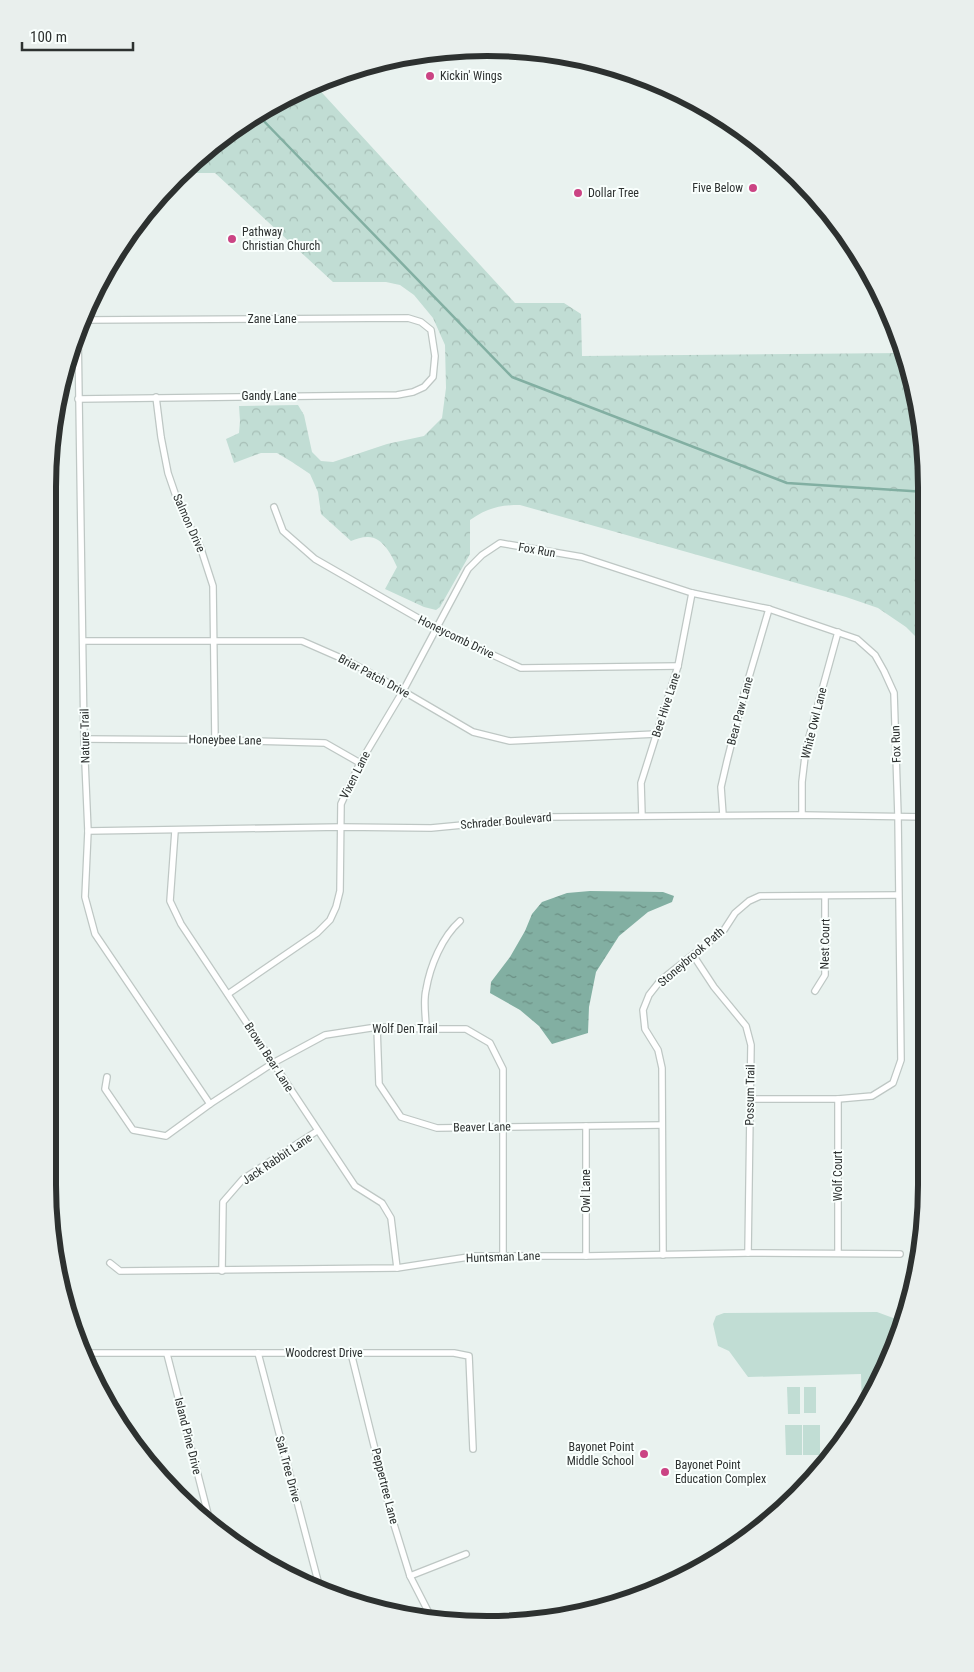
<svg xmlns="http://www.w3.org/2000/svg" width="974" height="1672" font-family="'Roboto Condensed',sans-serif">
<defs>
<pattern id="forest-crowns" width="20" height="18" patternUnits="userSpaceOnUse" patternTransform="scale(1.25)"><rect width="20" height="18" fill="#c1ddd4"/><path d="M2 6a3 3 0 1 1 6 0M12 15a3 3 0 1 1 6 0" fill="none" stroke="#a6beb6"/></pattern>
<pattern id="water-ripples" width="26" height="14" patternUnits="userSpaceOnUse" patternTransform="scale(1.25)"><rect width="26" height="14" fill="#82afa2"/><path d="M2 4q2-2 4 0t4 0M15 11q2-2 4 0t4 0" fill="none" stroke="#6b8f84"/></pattern>
</defs>
<rect width="100%" height="100%" fill="#e9f2ef"/>
<g fill="#c1ddd4">
<path d="M877 1312 904 1322 862 1411 861 1374 748 1377 729 1351 718 1346 713 1324 716 1316 724 1313Z"/>
<path d="M787 1387H800V1414H788Z"/>
<rect x="804" y="1387" width="12" height="26"/>
<path d="M785 1425H802V1455H786Z"/>
<rect x="803" y="1425" width="17" height="30"/>
</g>
<path fill="url(#forest-crowns)" d="M314 84 515 303H564L581 314 582 356 905 353 926 458V647L906 627 878 608 846 597 520 505C500 505 487 508 470 520V554L440 607 436 610 424 607 385 589 397 567C392 555 382 536 367 537 362 537 356 539 351 541L321 514 318 492 310 474 292 462 277 453H261L234 463 226 439 239 433 240 421 239 406 298 405 304 415 312 452 321 461 333 462 387 444 424 436 442 418 446 388 445 345 433 318 414 295 400 285 386 282H333L215 173H180L243 122Z"/>
<path fill="url(#water-ripples)" d="M590 891 663 892 674 896 672 902 648 912 619 936 596 972 589 1007 588 1033 552 1044 539 1026 520 1010 490 993 491 982 510 957 525 931 532 914 542 902 567 893Z"/>
<g fill="none" stroke-linecap="round" stroke-linejoin="round">
<path stroke="#82afa2" stroke-width="2.5" d="M257 114 512 377 787 483 926 492"/>
<g stroke="#bec7c4" stroke-width="8">
<g id="street">
<path d="M78 331 84 739 88 831 85 897 95 934 210 1104"/>
<path d="M156 397 161 437 168 473 179 505 200 546 213 586 215 740"/>
<path d="M78 399 397 395 413 392 424 387 433 377 435 356 431 330 421 322 408 318 84 320"/>
<path d="M274 507 283 531 315 559 437 629 521 668 678 666"/>
<path d="M84 641H302L350 662 403 691 473 732 510 741 656 734"/>
<path d="M84 739 215 740 325 743 360 763"/>
<path d="M723 815 721 787 727 761 744 694 769 609"/>
<path d="M802 815V782L806 748 838 632"/>
<path d="M642 816 641 783 678 666 692 593"/>
<path d="M88 831 341 827 431 828 547 817 802 815 926 817"/>
<path d="M175 831 170 901 181 924 355 1186 382 1203 391 1218 397 1268"/>
<path d="M693 955 714 987 746 1026 751 1045 748 1253"/>
<path d="M815 991 825 975V896"/>
<path d="M228 994 317 933 330 920 336 907 340 891 341 804 360 763 403 691 468 569 482 555 500 543 582 557 692 593 769 609 857 639 875 655 884 671 894 693 898 816 901 1060 893 1083 872 1096 838 1099H750"/>
<path d="M377 1027 379 1084 401 1117 437 1128 662 1125"/>
<path d="M426 1029C426 1017 423 1002 426 990 430 966 442 937 460 921"/>
<path d="M107 1077 105 1089 133 1130 166 1136 210 1104 273 1063 325 1035 377 1027 426 1029H466L490 1043 503 1069V1256"/>
<path d="M838 1253V1099"/>
<path d="M663 1255 662 1068 658 1050 645 1029 643 1010 649 995 660 981 724 930 735 913 749 901 760 896 898 895"/>
<path d="M586 1256V1126"/>
<path d="M110 1263 120 1271 397 1268 475 1256H586L748 1253 900 1254"/>
<path d="M222 1271 223 1202 243 1179 317 1131"/>
<path d="M85 1353H454L469 1356 473 1449"/>
<path d="M258 1353 319 1585"/>
<path d="M351 1353 392 1518 410 1576 430 1615"/>
<path d="M167 1354 209 1518"/>
<path d="M410 1576 466 1554"/>
</g>
</g>
<use href="#street" stroke="#fff" stroke-width="5.5"/>
</g>
<g fill="#cb4484" stroke="#f9fffd" stroke-width="2">
<circle cx="430" cy="76" r="5"/>
<circle cx="753" cy="188" r="5"/>
<circle cx="578" cy="193" r="5"/>
<circle cx="232" cy="239" r="5"/>
<circle cx="644" cy="1454" r="5"/>
<circle cx="665" cy="1472" r="5"/>
</g>
<g text-anchor="middle" dominant-baseline="central" stroke-width="4" stroke-linejoin="round" paint-order="stroke">
<g font-size="12" fill="#2d3130" stroke="#f9fffd" text-anchor="start">
<text x="440" y="76">Kickin' Wings</text>
<text x="743" y="188" text-anchor="end">Five Below</text>
<text x="588" y="193">Dollar Tree</text>
<text x="242" y="232">Pathway<tspan x="242" dy="14">Christian Church</tspan></text>
<text x="634" y="1447" text-anchor="end">Bayonet Point<tspan x="634" dy="14">Middle School</tspan></text>
<text x="675" y="1465">Bayonet Point<tspan x="675" dy="14">Education Complex</tspan></text>
</g>
<g font-size="12" fill="#2d3130" stroke="#f9fffd">
<text x="272" y="319">Zane Lane</text>
<text x="269" y="396">Gandy Lane</text>
<text transform="translate(189 523) rotate(66)">Salmon Drive</text>
<text transform="translate(537 550) rotate(10)">Fox Run</text>
<text transform="translate(456 637) rotate(26)">Honeycomb Drive</text>
<text transform="translate(374 676) rotate(28)">Briar Patch Drive</text>
<text transform="translate(666 705) rotate(-72)">Bee Hive Lane</text>
<text transform="translate(740 711) rotate(-75)">Bear Paw Lane</text>
<text transform="translate(814 723) rotate(-76)">White Owl Lane</text>
<text transform="translate(85 736) rotate(-91)">Nature Trail</text>
<text transform="translate(225 740) rotate(1)">Honeybee Lane</text>
<text transform="translate(896 744) rotate(-92)">Fox Run</text>
<text transform="translate(355 775) rotate(-63)">Vixen Lane</text>
<text transform="translate(506 821) rotate(-5)">Schrader Boulevard</text>
<text transform="translate(825 944) rotate(-89)">Nest Court</text>
<text transform="translate(691 957) rotate(-41)">Stoneybrook Path</text>
<text x="405" y="1029">Wolf Den Trail</text>
<text transform="translate(269 1057) rotate(57)">Brown Bear Lane</text>
<text transform="translate(750 1095) rotate(-89)">Possum Trail</text>
<text transform="translate(482 1127) rotate(-1)">Beaver Lane</text>
<text transform="translate(277 1159) rotate(-34)">Jack Rabbit Lane</text>
<text transform="translate(838 1176) rotate(-90)">Wolf Court</text>
<text transform="translate(586 1191) rotate(-90)">Owl Lane</text>
<text transform="translate(503 1257) rotate(-2)">Huntsman Lane</text>
<text x="324" y="1353">Woodcrest Drive</text>
<text transform="translate(188 1436) rotate(76)">Island Pine Drive</text>
<text transform="translate(288 1469) rotate(75)">Salt Tree Drive</text>
<text transform="translate(385 1486) rotate(76)">Peppertree Lane</text>
</g>
</g>
<path d="M0 0H974V1672H0ZM487 56H487A431 431 0 0 1 918 487V1185A431 431 0 0 1 487 1616H487A431 431 0 0 1 56 1185V487A431 431 0 0 1 487 56Z" fill="#e9efed" fill-rule="evenodd"/>
<path fill="none" stroke="#2d3130" stroke-width="6" d="M487 56H487A431 431 0 0 1 918 487V1185A431 431 0 0 1 487 1616H487A431 431 0 0 1 56 1185V487A431 431 0 0 1 487 56Z"/>
<path d="M22 42v8h111v-8" fill="none" stroke="#2d3130" stroke-width="2.5"/>
<text x="30" y="42" font-size="15" fill="#2d3130" stroke="#f9fffd" stroke-width="4" paint-order="stroke">100 m</text>
</svg>
